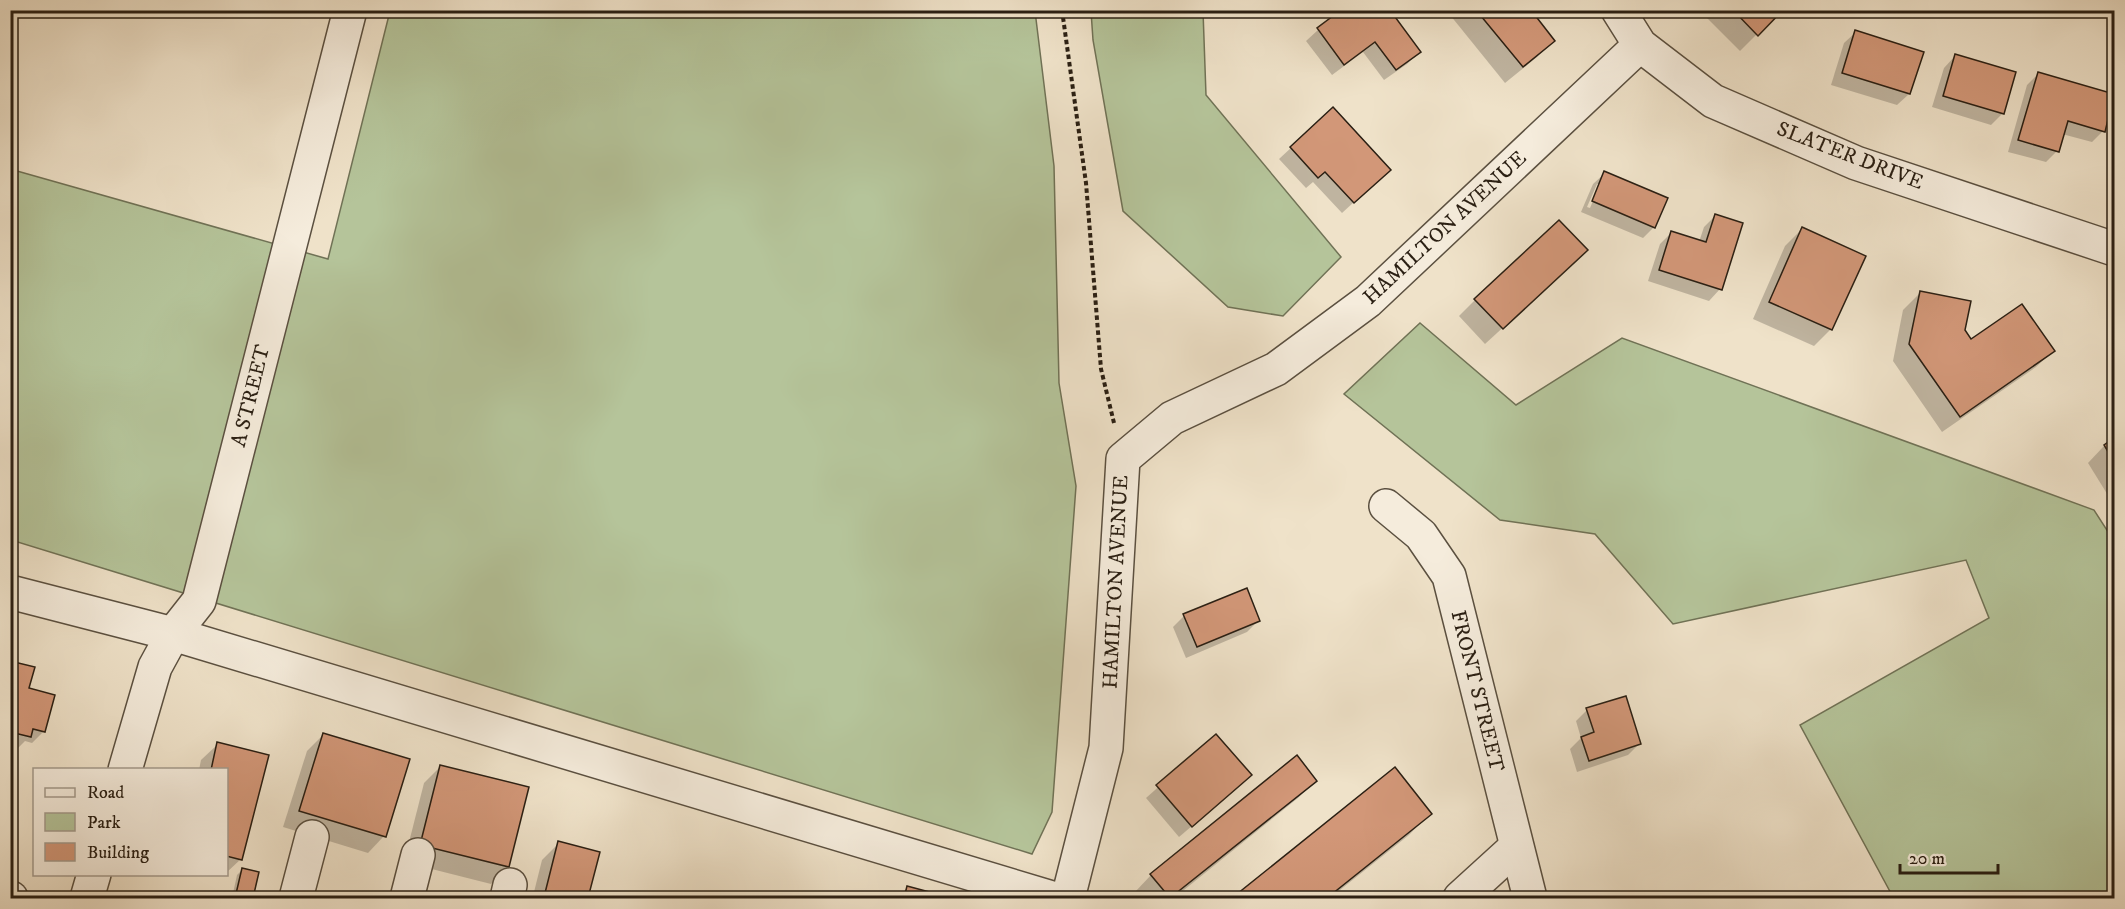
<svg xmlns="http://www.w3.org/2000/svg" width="2125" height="909" font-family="'IM FELL DW Pica',serif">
<rect width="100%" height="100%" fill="#efe2c9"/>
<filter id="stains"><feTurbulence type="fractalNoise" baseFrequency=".00333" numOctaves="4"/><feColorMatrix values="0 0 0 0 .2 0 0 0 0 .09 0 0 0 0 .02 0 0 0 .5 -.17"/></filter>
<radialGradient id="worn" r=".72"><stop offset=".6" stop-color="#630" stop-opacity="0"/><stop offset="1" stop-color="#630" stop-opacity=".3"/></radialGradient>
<g fill="#b5c49a" stroke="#707256" stroke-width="1.5">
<path d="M390 11H1035L1054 166 1059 383 1076 486 1052 812 1032 854 11 540 10 169 328 259Z"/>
<path d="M1091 11H1203L1206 95 1341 257 1283 316 1228 307 1123 211 1093 40Z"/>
<path d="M1420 323 1516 405 1622 338 2094 510 2114 541V898H1951L1946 892 1893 897 1800 725 1989 618 1966 560 1673 624 1595 534 1500 520 1344 394Z"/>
</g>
<g fill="#0003" fill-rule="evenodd">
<path d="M1343 10 1419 52 1407 64 1384 80 1363 52 1332 75 1306 41 1318 30Z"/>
<path d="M1446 10H1529L1553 40 1537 57 1505 83Z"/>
<path d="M1699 10H1781L1740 51Z"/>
<path d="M1856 32 1909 94 1897 105 1831 85 1844 43Z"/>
<path d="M1955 56 2003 113 1991 125 1932 107 1944 68Z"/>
<path d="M2038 74 2114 96 2103 131 2092 142 2062 134 2057 151 2046 162 2008 152 2027 85Z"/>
<path d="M1333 109 1377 181 1342 213 1313 182 1306 188 1279 159Z"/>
<path d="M1605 173 1654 227 1643 238 1581 212 1593 184ZM1597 184H1600L1590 208 1587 207Z"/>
<path d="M1715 216 1720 289 1709 301 1648 281 1660 244 1671 233 1699 242 1704 227Z"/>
<path d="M1802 229 1831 329 1814 346 1753 319 1785 246Z"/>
<path d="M1569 267 1485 344 1459 316 1475 300Z"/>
<path d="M1920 293 1964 330 1971 341 2053 351 2036 367 1942 432 1893 361 1903 310Z"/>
<path d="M2114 440V505L2088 463 2104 446Z"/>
<path d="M1184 616 1258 621 1247 632 1186 658 1173 627Z"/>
<path d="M10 662 27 689 44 731 32 743 25 741 18 748 10 746Z"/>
<path d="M1587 710 1640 743 1628 755 1577 772 1570 749 1581 738 1576 721Z"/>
<path d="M324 734 384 836 368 853 283 827 307 751Z"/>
<path d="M1216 736 1238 787 1179 837 1146 798Z"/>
<path d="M218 744 267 756 241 859 226 873V770H199L201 760Z"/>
<path d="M440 767 527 788 508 867 491 884 404 862 424 783Z"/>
<path d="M1395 770 1430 813 1409 835 1330 898H1234Z"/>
<path d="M1315 781 1298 798 1174 898H1140L1135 892 1151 875Z"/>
<path d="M559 843 598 853 586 898H530L533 896 542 860Z"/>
<path d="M243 869 258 873 251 898H232L237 875Z"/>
<path d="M907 888 948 898H897Z"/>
</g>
<g fill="#d29778" stroke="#2a1f13" stroke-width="1.5">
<path d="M1341 10H1390L1421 52 1396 70 1375 42 1344 65 1317 28Z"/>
<path d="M1476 10H1531L1555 41 1523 67Z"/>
<path d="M1733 10H1783L1758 36Z"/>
<path d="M1855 30 1924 52 1910 94 1842 73Z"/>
<path d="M1955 54 2016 72 2004 114 1943 96Z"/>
<path d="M2038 72 2114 94 2105 132 2068 121 2059 152 2018 140Z"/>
<path d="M1333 107 1391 170 1354 203 1325 172 1318 178 1290 147Z"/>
<path d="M1604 171 1668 198 1655 228 1592 201Z"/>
<path d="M1715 214 1743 223 1722 290 1659 270 1671 231 1706 242Z"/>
<path d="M1559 220 1588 250 1503 329 1474 299Z"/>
<path d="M1802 227 1866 256 1832 330 1769 302Z"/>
<path d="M1920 291 1971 301 1965 330 1971 339 2022 304 2055 351 1960 417 1909 344Z"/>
<path d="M2114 438V462L2104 445Z"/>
<path d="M1247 588 1260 621 1197 647 1183 614Z"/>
<path d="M10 661 35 667 29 688 55 695 45 732 33 729 31 737 10 732Z"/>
<path d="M1626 696 1641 744 1589 761 1581 737 1594 732 1586 708Z"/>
<path d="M323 733 410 759 386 837 299 811Z"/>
<path d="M1216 734 1252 775 1192 827 1156 785Z"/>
<path d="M217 742 269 755 242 860 226 856V770H211Z"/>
<path d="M1297 755 1317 781 1170 898 1150 874Z"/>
<path d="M440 765 529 787 509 867 420 845Z"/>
<path d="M1395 767 1432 814 1327 898H1232Z"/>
<path d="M558 841 600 852 588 898H531L533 894 544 897Z"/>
<path d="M242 868 259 872 253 898H235Z"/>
<path d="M907 886 952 898H904Z"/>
</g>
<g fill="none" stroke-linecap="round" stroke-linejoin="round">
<g stroke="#5b5040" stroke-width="36">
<g id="minor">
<path d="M1618 10 1640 45 1713 101 1856 163 2114 249"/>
<path d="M1386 506 1421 535 1449 576 1530 898"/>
<path d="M10 592 173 634 1052 898"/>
<path d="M125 770 155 667 173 634 199 601 350 10"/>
<path d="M10 898H11"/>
<path d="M87 898 94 874"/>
<path d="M296 898 312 837"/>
<path d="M407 898 418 855"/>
<path d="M507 898 510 885"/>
<path d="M1068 898 1106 748 1123 459 1172 418 1276 369 1368 301 1640 45"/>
<path d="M1460 898 1516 847"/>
</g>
</g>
<path stroke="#2a1f13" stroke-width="4" stroke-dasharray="4.5 3" stroke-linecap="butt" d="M1062 10 1086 183 1101 369 1114 423"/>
<use href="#minor" stroke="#f5ecdc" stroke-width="33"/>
</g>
<g text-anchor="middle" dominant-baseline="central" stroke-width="5" stroke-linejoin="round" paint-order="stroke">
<g font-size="21" fill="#2a1f13" stroke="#f5ecdc">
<text transform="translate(1850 156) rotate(21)">SLATER DRIVE</text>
<text transform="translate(1445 228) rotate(-43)">HAMILTON AVENUE</text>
<text transform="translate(251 396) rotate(-76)">A STREET</text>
<text transform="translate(1116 582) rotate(-87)">HAMILTON AVENUE</text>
<text transform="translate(1477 691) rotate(76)">FRONT STREET</text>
</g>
</g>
<rect width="2125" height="909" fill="none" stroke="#efe2c9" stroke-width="36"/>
<rect x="12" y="12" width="2101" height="885" fill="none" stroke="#2a1f13" stroke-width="3"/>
<rect x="18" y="18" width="2089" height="873" fill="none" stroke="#2a1f13" stroke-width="1.5"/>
<rect x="33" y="768" width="195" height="108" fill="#f5ecdc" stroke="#a49a8c" stroke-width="1.5"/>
<rect x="45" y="788" width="30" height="9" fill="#f5ecdc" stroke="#a49a8c" stroke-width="1.5"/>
<text x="87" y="798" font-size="18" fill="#2a1f13">Road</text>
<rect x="45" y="813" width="30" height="18" fill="#b5c49a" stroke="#a49a8c" stroke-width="1.5"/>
<text x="87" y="828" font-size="18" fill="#2a1f13">Park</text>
<rect x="45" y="843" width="30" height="18" fill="#d29778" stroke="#a49a8c" stroke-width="1.5"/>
<text x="87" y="858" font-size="18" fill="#2a1f13">Building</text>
<path d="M1900 864v9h98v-9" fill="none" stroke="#2a1f13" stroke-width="3"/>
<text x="1909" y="864" font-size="18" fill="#2a1f13" stroke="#f5ecdc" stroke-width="4.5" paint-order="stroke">20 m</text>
<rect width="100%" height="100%" filter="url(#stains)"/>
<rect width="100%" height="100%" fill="url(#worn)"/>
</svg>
